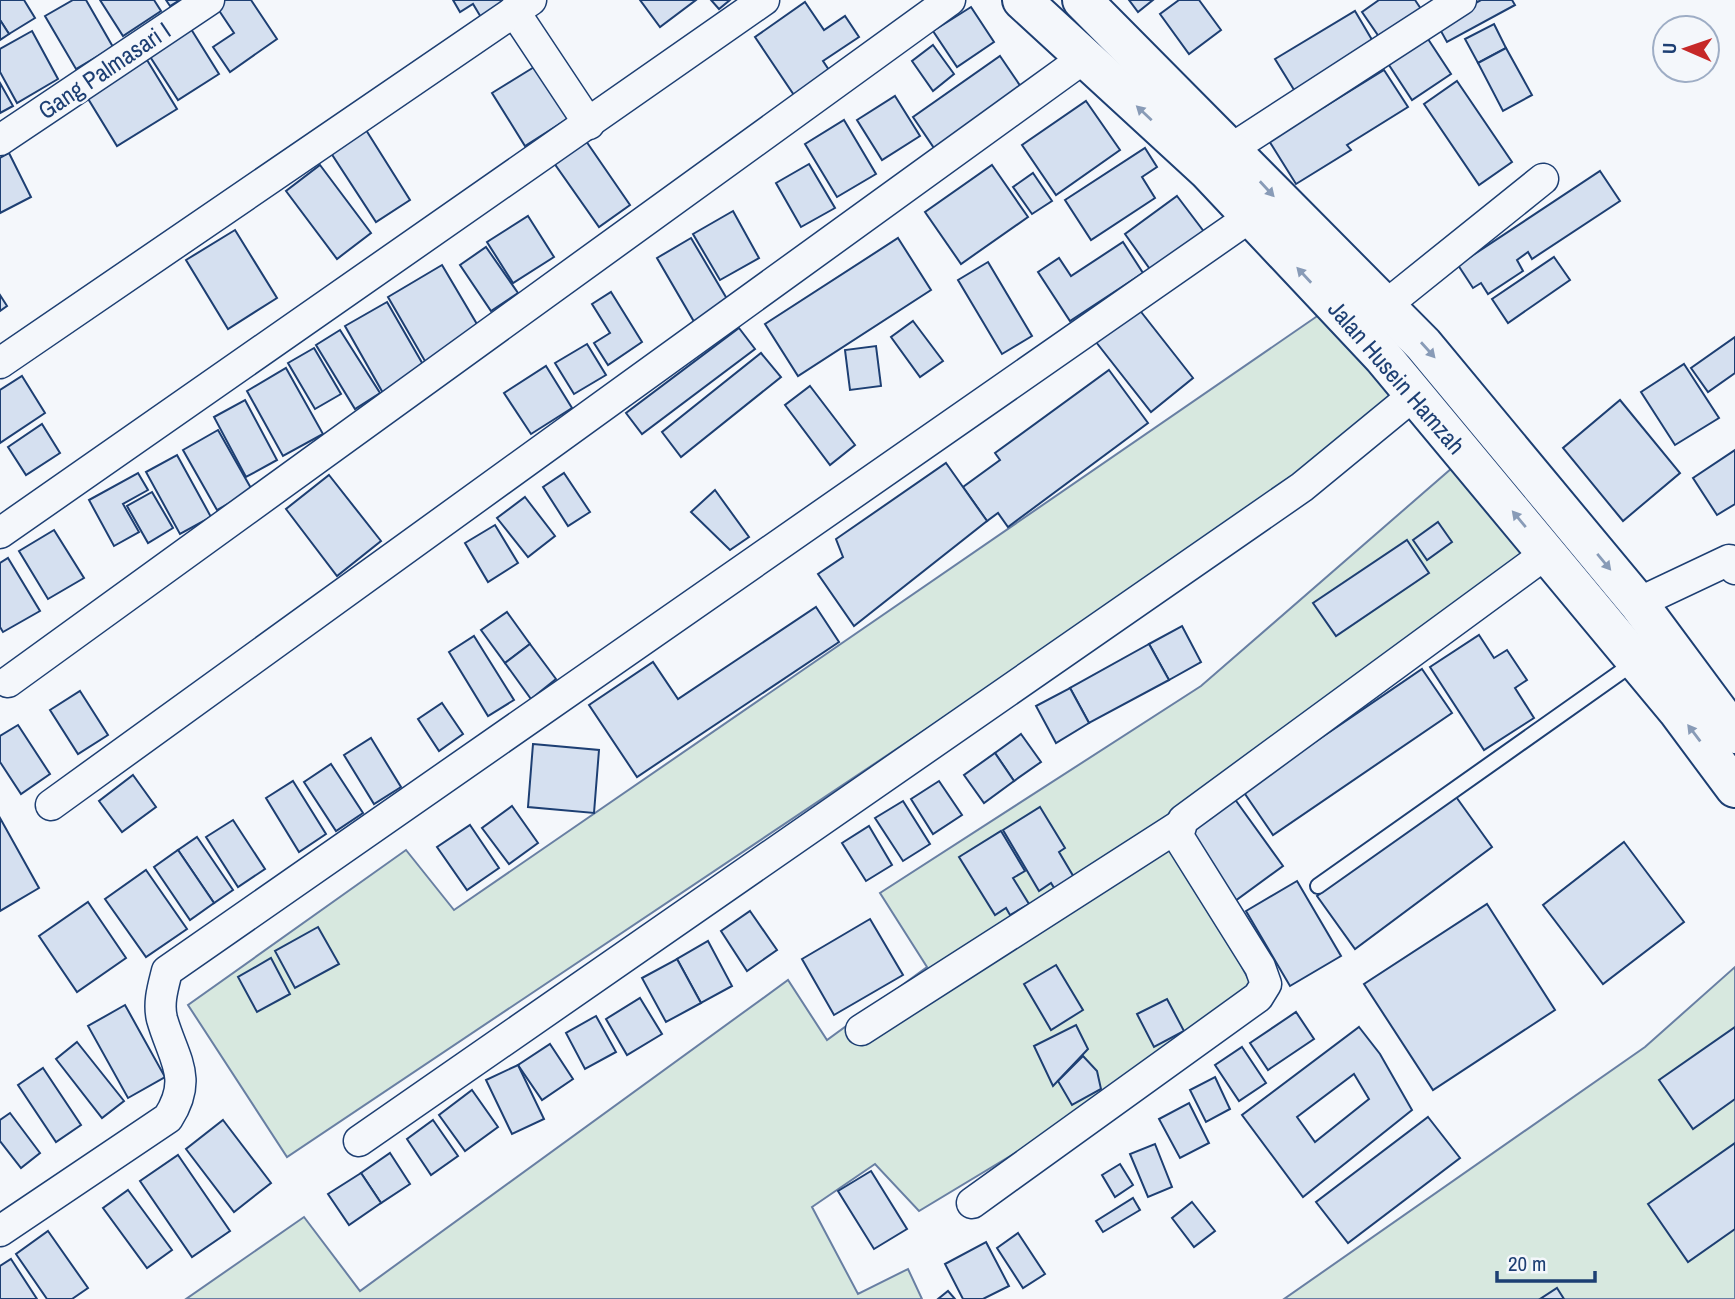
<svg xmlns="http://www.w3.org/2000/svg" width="1735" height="1299" font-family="'Archivo Narrow',sans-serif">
<rect width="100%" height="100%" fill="#f4f7fb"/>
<g fill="#d7e8df" stroke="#687fa3" stroke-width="2">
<path d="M1329 308 1415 402 287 1157 188 1005 406 850 454 910Z"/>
<path d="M1490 435 1571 532 1166 826 1258 997 1160 1066 919 1211 875 1164 812 1207 858 1294 908 1269 922 1299H186L304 1217 360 1291 788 980 827 1040 927 967 880 893 1201 686Z"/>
<path d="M1735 967V1299H1284L1645 1047Z"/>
</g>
<g fill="#d5e0f0" stroke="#1d3f73" stroke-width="2" fill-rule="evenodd">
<path d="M0 0H24L35 18 9 34 0 20Z"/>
<path d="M73 0H86L113 47 76 69 45 16Z"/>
<path d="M100 0H154L161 11 123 36Z"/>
<path d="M166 0H180L170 6Z"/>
<path d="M224 0H251L277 39 230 72 213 47 234 33 216 6Z"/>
<path d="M453 0H500L504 6 482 19 473 4 460 12Z"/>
<path d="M640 0H696L660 27Z"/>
<path d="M711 0H730L719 9Z"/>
<path d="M1129 0H1153L1138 12Z"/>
<path d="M1179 0H1199L1221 30 1189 54 1160 14Z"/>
<path d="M1379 0H1415L1425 15 1384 44 1362 12Z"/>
<path d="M1481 0H1512L1515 5 1447 42 1437 24Z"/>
<path d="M805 2 824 30 845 16 859 37 823 61 833 76 798 101 755 37Z"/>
<path d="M971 7 994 42 957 67 933 31Z"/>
<path d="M1355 11 1378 50 1299 98 1275 59Z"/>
<path d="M0 20 9 34 0 40Z"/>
<path d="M1494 24 1506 48 1478 63 1465 39Z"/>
<path d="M191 29 219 74 178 100 149 55Z"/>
<path d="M32 31 58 79 17 103 0 72V49Z"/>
<path d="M1426 36 1451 74 1412 100 1387 62Z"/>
<path d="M933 45 954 74 933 91 912 61Z"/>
<path d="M1506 48 1532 95 1503 111 1478 63Z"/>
<path d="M1000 56 1021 87 934 148 913 117Z"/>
<path d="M147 60 177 109 117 146 87 97Z"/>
<path d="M539 64 572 116 525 146 492 93Z"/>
<path d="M1384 70 1408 107 1347 145 1351 150 1296 184 1266 136 1321 101 1324 107Z"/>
<path d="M1457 81 1512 162 1479 185 1424 104Z"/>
<path d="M0 83 13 106 0 113Z"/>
<path d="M895 96 920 136 882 160 857 120Z"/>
<path d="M1086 101 1120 150 1056 195 1022 145Z"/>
<path d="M844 120 876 174 837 197 805 144Z"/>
<path d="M366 130 410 200 376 222 331 153Z"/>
<path d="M586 141 630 205 599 227 554 163Z"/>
<path d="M1145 148 1157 167 1142 177 1155 198 1091 240 1065 200Z"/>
<path d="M9 153 31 197 0 213V158Z"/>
<path d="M809 164 835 208 801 227 776 183Z"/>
<path d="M320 165 371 233 337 259 286 191Z"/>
<path d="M992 165 1028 217 961 264 925 212Z"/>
<path d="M1600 171 1620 201 1532 259 1528 252 1517 260 1523 271 1488 294 1481 283 1473 288 1458 265Z"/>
<path d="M1033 173 1052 201 1032 214 1013 187Z"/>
<path d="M1177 196 1205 233 1152 272 1125 234Z"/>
<path d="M733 211 759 258 720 280 693 234Z"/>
<path d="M528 216 554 257 513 283 487 242Z"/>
<path d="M235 230 277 298 228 329 186 260Z"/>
<path d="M691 238 730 304 696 325 657 258Z"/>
<path d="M898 238 931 290 798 376 765 324Z"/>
<path d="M1123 242 1143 273 1070 321 1038 272 1059 258 1071 276Z"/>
<path d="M486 247 518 293 491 311 460 265Z"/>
<path d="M1554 257 1570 280 1508 323 1492 299Z"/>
<path d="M988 262 1032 336 1002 354 958 280Z"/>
<path d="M442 265 484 336 429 368 388 297Z"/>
<path d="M611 292 642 342 608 365 594 343 610 333 592 304Z"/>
<path d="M0 295 7 306 0 311Z"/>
<path d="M387 302 425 368 383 393 345 326Z"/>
<path d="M1138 308 1193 378 1151 412 1096 342Z"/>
<path d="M913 321 943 361 920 377 891 337Z"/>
<path d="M739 328 755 349 642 434 626 413Z"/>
<path d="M340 330 380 393 355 409 316 345Z"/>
<path d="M1735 337V373L1708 392 1691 368Z"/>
<path d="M587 344 606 375 574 394 555 363Z"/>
<path d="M876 346 881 386 850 390 845 350Z"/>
<path d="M314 348 341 394 315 409 288 363Z"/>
<path d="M761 353 781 377 681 457 662 432Z"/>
<path d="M1684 364 1719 418 1675 445 1641 392Z"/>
<path d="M546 366 572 408 531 434 504 393Z"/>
<path d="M286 368 323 434 283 456 247 391Z"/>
<path d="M1109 370 1148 423 1008 527 998 513 987 521 963 487 1000 460 995 453Z"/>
<path d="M22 376 45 413 0 443V390Z"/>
<path d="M810 386 855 445 830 465 785 405Z"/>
<path d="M245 400 277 460 246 477 214 417Z"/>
<path d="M1620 400 1680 473 1623 521 1563 448Z"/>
<path d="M42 424 60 453 26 475 8 447Z"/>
<path d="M218 430 252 490 217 510 183 450Z"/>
<path d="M1735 450V504L1717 515 1693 478Z"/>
<path d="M177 455 211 517 180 534 146 472Z"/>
<path d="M946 463 987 521 854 626 818 574 843 557 836 539Z"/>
<path d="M138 473 148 490 123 504 139 532 114 546 89 500Z"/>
<path d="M564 473 590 512 568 526 543 487Z"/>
<path d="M329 475 381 541 337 576 286 509Z"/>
<path d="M715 490 749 537 730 550 691 512Z"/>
<path d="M152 492 173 528 148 543 127 506Z"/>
<path d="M525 497 555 536 528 557 497 518Z"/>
<path d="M1438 522 1452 542 1427 560 1413 540Z"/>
<path d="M495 525 518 563 488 582 465 543Z"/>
<path d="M54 530 84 578 48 599 19 551Z"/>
<path d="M1407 540 1429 573 1336 636 1313 603Z"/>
<path d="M8 558 40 611 3 632 0 627V563Z"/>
<path d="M816 607 839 642 637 777 589 705 653 662 678 699Z"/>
<path d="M507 612 530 644 505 663 481 630Z"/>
<path d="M1182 626 1201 662 1169 680 1149 644Z"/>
<path d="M1479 635 1494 658 1507 650 1527 680 1515 688 1534 718 1484 750 1430 667Z"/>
<path d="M474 636 514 700 488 716 449 652Z"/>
<path d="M530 644 556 679 531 699 505 663Z"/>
<path d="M1149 644 1169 680 1089 723 1070 688Z"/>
<path d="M1422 669 1452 713 1273 835 1243 791Z"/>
<path d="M1070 688 1089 723 1056 743 1036 706Z"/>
<path d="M80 691 108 735 78 754 50 710Z"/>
<path d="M442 703 463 734 439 751 418 719Z"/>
<path d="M18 725 50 774 21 794 0 762V736Z"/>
<path d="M1021 734 1041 762 1014 781 995 753Z"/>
<path d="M371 738 401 787 374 804 344 755Z"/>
<path d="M533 744 599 750 594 813 528 807Z"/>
<path d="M995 753 1014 781 984 803 964 775Z"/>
<path d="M331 764 363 813 336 831 304 782Z"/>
<path d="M133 775 156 807 122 832 99 801Z"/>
<path d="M293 781 326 834 299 852 266 798Z"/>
<path d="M939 781 962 815 933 834 911 799Z"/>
<path d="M1454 794 1492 847 1355 949 1317 896Z"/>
<path d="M1234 798 1283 866 1235 901 1186 833Z"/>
<path d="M903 801 930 844 903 861 875 818Z"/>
<path d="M512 806 538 843 509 864 482 828Z"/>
<path d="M1040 807 1065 848 1059 852 1075 879 1056 891 1051 883 1039 891 1003 830Z"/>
<path d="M0 818 39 888 0 911Z"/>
<path d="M233 820 265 869 238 887 206 837Z"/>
<path d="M470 825 499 868 467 890 437 847Z"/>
<path d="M869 826 892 865 866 881 842 843Z"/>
<path d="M1001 831 1025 871 1013 878 1029 904 1010 915 1006 908 995 915 959 857Z"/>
<path d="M197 837 233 890 214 903 178 850Z"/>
<path d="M1624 842 1684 922 1603 984 1543 905Z"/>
<path d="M178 850 214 903 190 920 154 867Z"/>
<path d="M146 870 187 929 146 957 105 899Z"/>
<path d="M1297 881 1341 956 1290 986 1246 911Z"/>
<path d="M88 902 126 958 77 992 39 936Z"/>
<path d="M1487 904 1555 1010 1433 1090 1364 984Z"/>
<path d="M750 911 777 950 747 971 721 931Z"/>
<path d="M870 919 903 975 834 1015 802 959Z"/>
<path d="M318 927 339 964 295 988 275 951Z"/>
<path d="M708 941 732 986 701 1003 677 959Z"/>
<path d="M271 958 290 994 257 1012 238 977Z"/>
<path d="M677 959 701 1003 666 1022 642 978Z"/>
<path d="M1056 965 1083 1010 1051 1030 1024 984Z"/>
<path d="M640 998 662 1034 627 1055 606 1019Z"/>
<path d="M1167 999 1184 1031 1154 1047 1137 1014Z"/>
<path d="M125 1005 165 1077 128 1098 88 1026Z"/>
<path d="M1296 1012 1314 1039 1268 1070 1250 1043Z"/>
<path d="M596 1016 616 1052 585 1069 566 1033Z"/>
<path d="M1076 1025 1088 1049 1053 1086 1034 1046Z"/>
<path d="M1359 1027 1380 1054 1412 1110 1303 1197 1242 1115ZM1354 1074 1369 1099 1315 1142 1297 1117Z"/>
<path d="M1735 1027V1099L1693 1129 1659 1080Z"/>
<path d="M77 1042 124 1101 102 1118 56 1059Z"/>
<path d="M550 1044 573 1079 542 1100 518 1065Z"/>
<path d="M1242 1047 1266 1083 1239 1101 1215 1065Z"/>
<path d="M1083 1056 1097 1071 1101 1089 1072 1105 1058 1081Z"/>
<path d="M518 1065 544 1119 512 1134 486 1080Z"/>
<path d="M43 1068 81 1125 56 1142 18 1085Z"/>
<path d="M1215 1077 1230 1109 1206 1122 1190 1090Z"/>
<path d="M472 1090 498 1127 465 1151 439 1115Z"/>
<path d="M1189 1103 1209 1143 1180 1158 1159 1119Z"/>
<path d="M10 1113 40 1153 21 1168 0 1141V1120Z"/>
<path d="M1428 1117 1460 1158 1348 1243 1316 1202Z"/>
<path d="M223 1120 271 1183 234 1212 186 1149Z"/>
<path d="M433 1120 458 1156 431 1175 407 1139Z"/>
<path d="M1735 1143V1229L1688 1262 1648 1204Z"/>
<path d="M1155 1144 1172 1187 1148 1197 1130 1154Z"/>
<path d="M390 1153 410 1184 381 1203 361 1173Z"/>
<path d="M178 1155 230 1231 192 1257 140 1181Z"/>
<path d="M1120 1164 1133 1185 1115 1197 1102 1175Z"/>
<path d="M871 1171 907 1229 874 1249 838 1191Z"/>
<path d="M361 1173 381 1203 349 1225 328 1194Z"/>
<path d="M128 1190 172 1250 147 1268 103 1208Z"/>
<path d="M1133 1198 1140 1210 1103 1232 1096 1221Z"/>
<path d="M1192 1202 1215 1231 1194 1247 1172 1218Z"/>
<path d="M48 1231 88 1288 72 1299H47L16 1254Z"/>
<path d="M1018 1233 1045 1274 1023 1288 997 1248Z"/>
<path d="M986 1242 1009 1286 983 1299H963L945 1264Z"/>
<path d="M11 1259 37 1299H0V1266Z"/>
<path d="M1557 1288 1564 1299H1540Z"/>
<path d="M948 1291 955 1299H938Z"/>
</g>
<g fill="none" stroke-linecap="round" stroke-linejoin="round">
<g stroke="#1d3f73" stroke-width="18">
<path id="lane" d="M1318 886 1635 662"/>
</g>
<g stroke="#1d3f73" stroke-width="33">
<g id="street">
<path d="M514 11 589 124"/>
<path d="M0 140 209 0"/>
<path d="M1231 149 1461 0"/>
<path d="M1385 306 1543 179"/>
<path d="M0 363 531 0"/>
<path d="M0 533 764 0"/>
<path d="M1638 603 1729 560 1735 569"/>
<path d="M8 682 950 0"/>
<path d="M51 805 1084 58"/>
<path d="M861 1030 1179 826"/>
<path d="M359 1141 1302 487 1414 395"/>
<path d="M972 1203 1258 997 1266 984 1260 967 1178 836 1183 820 1547 553"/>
<path d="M0 1231 168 1118C194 1078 173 1058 162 1019 158 1003 163 987 167 971L1250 217"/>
</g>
</g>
<g stroke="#1d3f73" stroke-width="42">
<g id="secondary">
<path d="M1022 0 1208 171 1383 357 1677 710 1735 788"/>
<path d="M1082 0 1423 344 1638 603 1735 734"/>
</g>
</g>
<use href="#lane" stroke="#f4f7fb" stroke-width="14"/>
<use href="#street" stroke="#f4f7fb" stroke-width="30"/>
<use href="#secondary" stroke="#f4f7fb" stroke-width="38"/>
</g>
<defs><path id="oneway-solid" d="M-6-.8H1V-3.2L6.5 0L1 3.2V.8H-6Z" transform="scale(1.75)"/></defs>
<g fill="#889bb7">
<use href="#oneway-solid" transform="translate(1144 113) rotate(-137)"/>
<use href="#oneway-solid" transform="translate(1267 189) rotate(47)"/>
<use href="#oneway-solid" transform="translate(1304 275) rotate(-133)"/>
<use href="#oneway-solid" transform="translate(1428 350) rotate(48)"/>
<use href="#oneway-solid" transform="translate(1519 519) rotate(-130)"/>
<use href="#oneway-solid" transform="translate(1604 562) rotate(50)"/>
<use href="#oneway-solid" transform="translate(1694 733) rotate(-127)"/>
</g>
<g text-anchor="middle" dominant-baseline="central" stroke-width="5" stroke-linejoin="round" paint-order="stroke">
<g font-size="24" fill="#1d3f73" stroke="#f4f7fb">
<text transform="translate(104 70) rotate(-34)">Gang Palmasari I</text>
<text transform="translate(1397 377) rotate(49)">Jalan Husein Hamzah</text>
</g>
</g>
<g transform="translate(1686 49) rotate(272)"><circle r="33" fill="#f4f7fb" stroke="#9eadc5" stroke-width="2"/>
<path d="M0-5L12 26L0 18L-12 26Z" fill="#c62828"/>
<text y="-10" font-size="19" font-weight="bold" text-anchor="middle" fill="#1d3f73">U</text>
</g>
<path d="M1497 1271v10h98v-10" fill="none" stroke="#1d3f73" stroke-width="3.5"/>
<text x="1508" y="1271" font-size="21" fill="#1d3f73" stroke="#f4f7fb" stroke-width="5" paint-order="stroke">20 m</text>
</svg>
